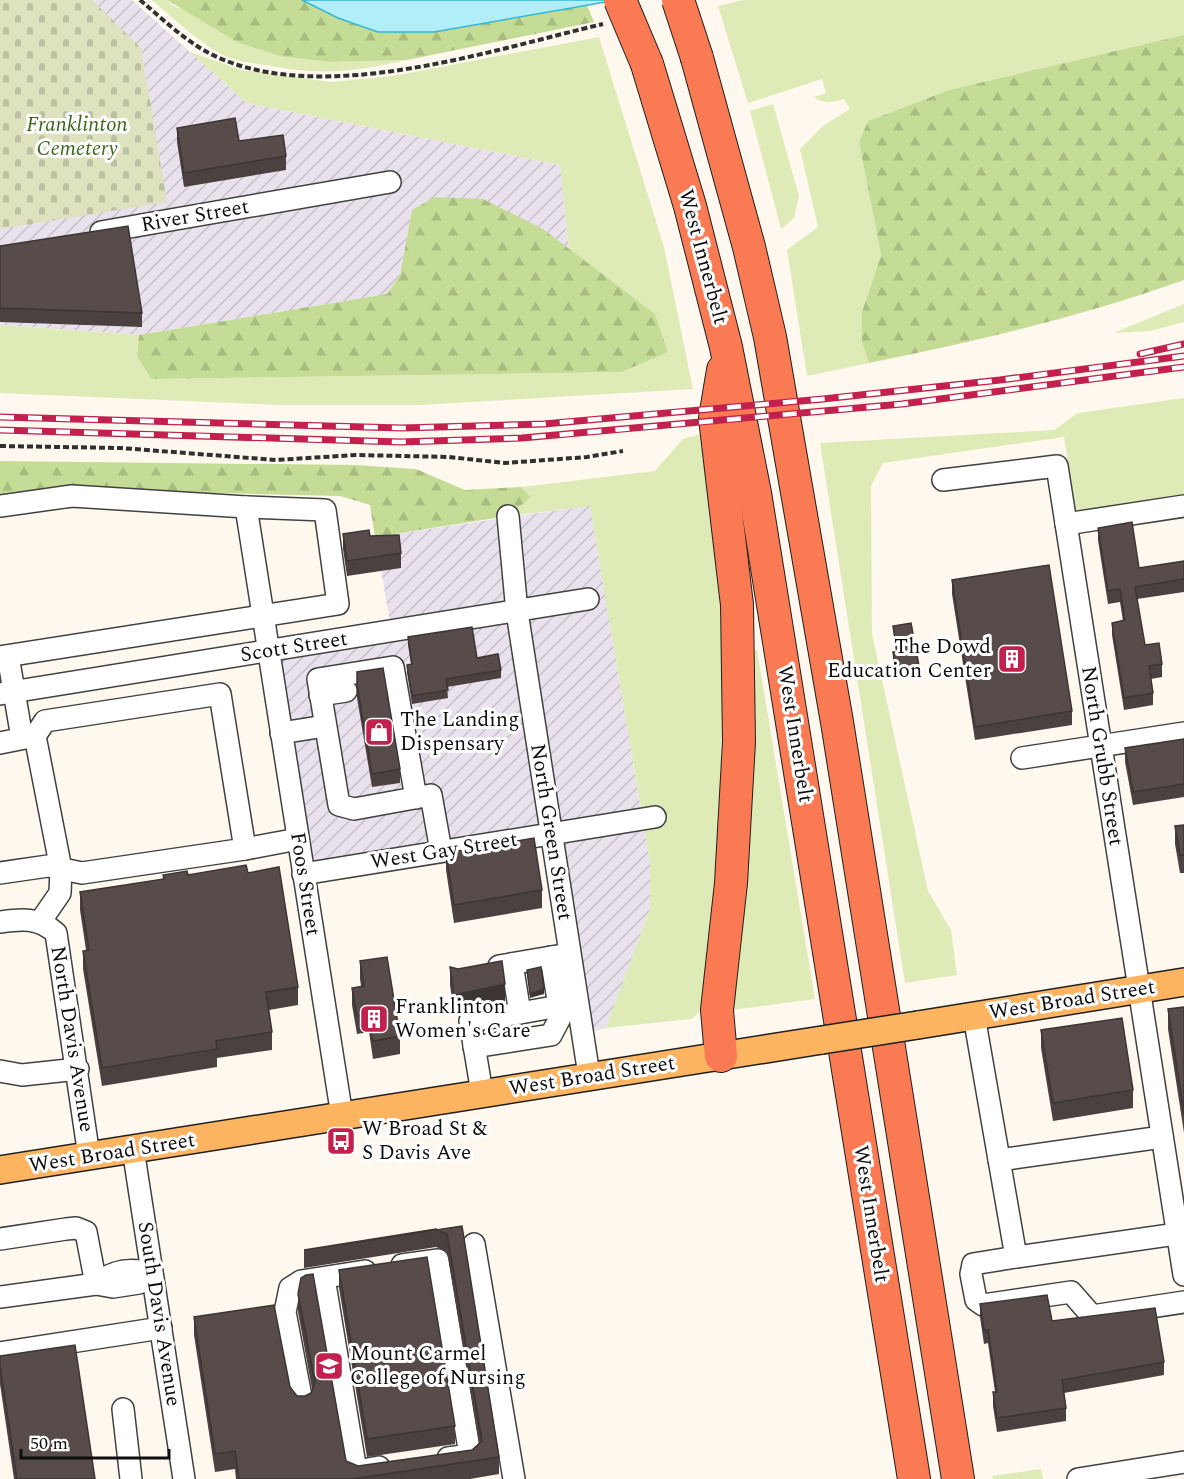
<svg xmlns="http://www.w3.org/2000/svg" width="1184" height="1479" font-family="Spectral,serif">
<defs>
<pattern id="industrial-furrows" width="10" height="10" patternUnits="userSpaceOnUse" patternTransform="scale(1.5)"><rect width="10" height="10" fill="#e9e2ed"/><path d="M-1 1l2-2M0 10L10 0M9 11l2-2" fill="none" stroke="#c7c1ca"/></pattern>
<pattern id="forest-firs" width="22" height="20" patternUnits="userSpaceOnUse" patternTransform="scale(1.5)"><rect width="22" height="20" fill="#c5dc96"/><path d="M5 1l3.5 6h-7zM16 11l3.5 6h-7z" fill="#a8bc80"/></pattern>
<pattern id="cemetery-stones" width="16" height="16" patternUnits="userSpaceOnUse" patternTransform="scale(1.5)"><rect width="16" height="16" fill="#dee2bf"/><path d="M2 7V4a2 2 0 0 1 4 0v3zM10 15v-3a2 2 0 0 1 4 0v3z" fill="#bdc1a3"/></pattern>
</defs>
<rect width="100%" height="100%" fill="#fff8ef"/>
<g fill="url(#industrial-furrows)">
<path d="M0 0H132L247 103 560 165 569 250 543 229 412 210 400 275 387 294 139 335 0 325Z"/>
<path d="M590 505 650 862V909L606 1028 583 1034 550 833 303 874 269 652 392 632 375 537Z"/>
</g>
<g fill="#deebb7">
<path d="M152 0H167L173 6 333 62 407 60C353 72 321 76 266 65 252 63 234 61 221 54 195 39 174 19 152 0Z"/>
<path d="M743 0H1184V35L949 90 868 121 859 142 881 255 862 312V342L869 363 807 376 787 250 818 227 800 149 823 126 850 109 844 99C832 102 825 105 814 97L826 93 822 79 748 103 718 6Z"/>
<path d="M599 37 664 247 693 389 420 405H278L0 393V325L139 335 137 356 151 379 622 372 668 352 655 314 569 250 560 165 247 103 190 52 242 70 331 82 393 76Z"/>
<path d="M773 104 799 196 794 218 781 229 750 111Z"/>
<path d="M1184 304V322L1150 331 1113 333Z"/>
<path d="M1184 398V495L1076 511 1064 437 883 463 871 486 872 634 928 891 951 930 957 975 905 983 820 443 1054 430 1078 413Z"/>
<path d="M700 434 705 451C710 502 718 553 720 605 726 741 718 877 700 1012L691 1019 606 1028 650 909V862L590 506 508 516 531 497 521 487 655 471 683 439Z"/>
<path d="M757 650 815 999 732 1010 746 652Z"/>
<path d="M1041 1469 1043 1479H993L992 1476Z"/>
</g>
<g fill="url(#forest-firs)">
<path d="M167 0H302L338 18 378 32H434L587 5 594 22 407 60 332 62 280 56 237 42Z"/>
<path d="M1184 35V280C1081 317 976 341 869 363L862 342V312L881 255 859 142 868 121 949 90Z"/>
<path d="M435 197 483 199 543 229 655 314 668 352 622 372 151 379 137 356 139 335 387 294 400 275 412 210Z"/>
<path d="M0 461 355 465 416 469 465 490 521 487 531 497 508 516 375 537 370 505 340 496 43 489 0 495Z"/>
</g>
<path fill="url(#cemetery-stones)" d="M0 0H92L141 48 167 202 0 229Z"/>
<path fill="#b2eef8" stroke="#36b7d2" stroke-width="1.5" d="M302 0H617L434 32H378L338 18Z"/>
<g fill="none" stroke-linecap="round" stroke-linejoin="round">
<g stroke="#414141" stroke-width="24">
<g id="minor">
<path d="M101 232 390 182"/>
<path d="M943 480 1057 466 1184 1275"/>
<path d="M0 506 72 496 246 507 342 1116"/>
<path d="M508 516 517 612 589 1075"/>
<path d="M1066 524 1184 506"/>
<path d="M8 656 22 738"/>
<path d="M0 657 338 604 325 510 246 507"/>
<path d="M0 694 588 599"/>
<path d="M320 695 346 691"/>
<path d="M281 733 325 726"/>
<path d="M35 736 61 869 60 893 40 922"/>
<path d="M0 743 35 736 45 721 220 694 245 849 82 873 48 866 0 873"/>
<path d="M1022 758 1184 733"/>
<path d="M416 798 393 667 318 679 339 805 354 809 431 795 441 851"/>
<path d="M245 849 298 839"/>
<path d="M303 874 655 817"/>
<path d="M0 922C22 919 38 917 56 933L89 1156"/>
<path d="M512 964 520 1013 559 1006 551 957"/>
<path d="M499 966 563 955"/>
<path d="M974 1016 1016 1257 1184 1233"/>
<path d="M474 1047 551 1035 560 1018 559 1006"/>
<path d="M0 1071 22 1075 78 1069"/>
<path d="M482 1093 470 1021 520 1013"/>
<path d="M133 1149 184 1479"/>
<path d="M999 1160 1162 1137"/>
<path d="M0 1239 66 1229 76 1228 86 1232 96 1284"/>
<path d="M474 1244 514 1479"/>
<path d="M1016 1257 973 1264 971 1274 976 1300 983 1305 1071 1292 1092 1316 1184 1302"/>
<path d="M402 1265 438 1260 470 1455 448 1458"/>
<path d="M324 1278 356 1471 379 1467"/>
<path d="M0 1297 96 1284 113 1287 139 1283 152 1274C131 1267 114 1270 96 1284"/>
<path d="M0 1353 161 1328"/>
<path d="M302 1402 285 1312 290 1288 301 1281 365 1271"/>
<path d="M123 1409 131 1479"/>
<path d="M1078 1479 1184 1462"/>
</g>
</g>
<g stroke="#1f1f1f" stroke-width="30">
<g id="major">
<path d="M918 1025 1184 982"/>
<path d="M0 1170 822 1040"/>
</g>
</g>
<g stroke="#1f1f1f" stroke-width="34">
<g id="highway">
<path d="M697 58 749 247 770 337 837 722 958 1479"/>
<path d="M647 64 690 206 726 347 755 493 914 1479"/>
<path d="M721 1056 717 1010 731 883 739 742 737 605 715 418 723 370"/>
</g>
</g>
<g stroke="#303030" stroke-width="4" stroke-dasharray="6 3" stroke-linecap="butt">
<path d="M140 0C164 20 188 44 217 57 326 106 491 50 603 24"/>
<path d="M0 446 121 448 276 460 356 455 449 457 505 463 587 457 623 451"/>
</g>
<use href="#minor" stroke="#fff" stroke-width="21"/>
<use href="#major" stroke="#fdb461" stroke-width="27"/>
<use href="#highway" stroke="#f97a53" stroke-width="32"/>
<g stroke="#c3214d" stroke-width="7">
<g id="rail">
<path d="M1140 354 1184 344"/>
<path d="M0 417 402 428 544 424 823 399 1000 380 1184 356"/>
<path d="M0 430 401 442 522 438 902 404 1184 367"/>
</g>
</g>
<use href="#rail" stroke="#fff" stroke-width="4.5" stroke-dasharray="14" stroke-linecap="butt"/>
<g stroke="#1f1f1f" stroke-width="30" stroke-linecap="butt">
<path id="major-bridge" d="M822 1040 918 1025"/>
</g>
<g stroke="#1f1f1f" stroke-width="34" stroke-linecap="butt">
<g id="highway-bridge">
<path d="M620 0 647 64"/>
<path d="M678 0 697 58"/>
</g>
</g>
<use href="#major-bridge" stroke="#fdb461" stroke-width="27"/>
<use href="#highway-bridge" stroke="#f97a53" stroke-width="32"/>
</g>
<g fill="#4b4140">
<path d="M177 128 239 141 286 156V170L184 187 177 142Z"/>
<path d="M0 246 142 313V327L0 322Z"/>
<path d="M1098 528 1139 568 1184 561V592L1137 599 1145 645 1162 664V677L1151 679 1153 693V705L1124 710 1112 635V623L1123 621 1120 602 1108 604 1098 540Z"/>
<path d="M343 534 370 536 401 553V568L347 576 343 549Z"/>
<path d="M952 580 1072 711V725L975 740 952 594Z"/>
<path d="M893 626 919 666V671L896 674 893 657V652H896Z"/>
<path d="M408 637 477 658 501 670V678L447 687 448 698 412 704 407 672V665L411 664 408 645Z"/>
<path d="M357 684 400 769V783L372 787 357 698Z"/>
<path d="M1184 739V797L1133 805 1125 762V748Z"/>
<path d="M1184 825V873H1180L1175 844V826Z"/>
<path d="M446 853 542 890V908L454 923 446 870Z"/>
<path d="M248 873 298 987V1005L269 1010 272 1032V1050L217 1058V1067L102 1086 83 969V951L86 950 80 910V892L163 879V875Z"/>
<path d="M360 961 400 1036V1054L373 1059 369 1032 357 1034 352 1005V988L361 986 360 979Z"/>
<path d="M450 967 505 1002 454 1013 450 985Z"/>
<path d="M1184 1007V1133L1168 1029V1009Z"/>
<path d="M1041 1030 1133 1090V1108L1053 1121 1041 1048Z"/>
<path d="M462 1226 499 1457V1474L470 1479H236L235 1469 215 1472 194 1335V1317L290 1387 297 1396H305L311 1393 312 1389 298 1312V1294L346 1461 358 1466 472 1450 479 1443 447 1252 436 1247 304 1268V1250Z"/>
<path d="M339 1270 455 1426V1444L367 1457 339 1288Z"/>
<path d="M980 1304 1052 1321 1164 1362V1375L1064 1393 1066 1408V1421L997 1432 993 1406V1392H995L988 1343 984 1344 980 1317Z"/>
<path d="M0 1356 95 1479H14L0 1384Z"/>
</g>
<g fill="#3d3534">
<path d="M505 984V1002L454 1013V995Z"/>
<path d="M544 989V994L530 998V994Z"/>
</g>
<g fill="#574c4a" stroke="#3d3534" stroke-width="1.5">
<path d="M235 118 239 141 283 135 286 156 184 173 177 128Z"/>
<path d="M128 226 142 313 0 308V246Z"/>
<path d="M1132 522 1139 568 1184 561V579L1135 587 1145 645 1159 643 1162 664 1149 666 1153 693 1124 698 1112 623 1125 620 1120 589 1108 591 1098 528Z"/>
<path d="M369 530 370 536 399 535 401 553 347 561 343 534Z"/>
<path d="M1049 565 1072 711 975 727 952 580Z"/>
<path d="M911 623 919 666 896 670 893 652H897L893 626Z"/>
<path d="M472 627 477 658 498 654 501 670 446 679 448 690 412 696 407 665 412 664 408 637Z"/>
<path d="M383 668 400 769 372 774 357 684V672Z"/>
<path d="M1184 739V784L1133 792 1125 748Z"/>
<path d="M1184 825V855H1180L1175 826Z"/>
<path d="M534 838 542 890 454 905 446 853Z"/>
<path d="M246 865 248 873 279 867 298 987 266 992 272 1032 216 1041 217 1049 102 1068 83 951 89 950 80 892 164 879 163 875 187 871 188 875Z"/>
<path d="M387 957 400 1036 373 1041 369 1014 357 1016 352 988 364 986 360 961Z"/>
<path d="M502 961 505 984 454 995 450 967 458 969Z"/>
<path d="M541 967 544 989 530 994 527 970Z"/>
<path d="M1184 1007V1114L1168 1009Z"/>
<path d="M1122 1018 1133 1090 1053 1103 1041 1030Z"/>
<path d="M462 1226 499 1457 352 1479H239L235 1451 215 1454 194 1317 274 1305 290 1387 297 1396H305L311 1393 315 1382 298 1294 301 1278 306 1275 313 1274 346 1461 358 1466 472 1450 482 1441 447 1234 436 1229 304 1250Z"/>
<path d="M427 1257 455 1426 367 1439 339 1270Z"/>
<path d="M1047 1295 1052 1321 1155 1308 1164 1362 1062 1380 1066 1408 997 1418 993 1392H997L988 1330H984L980 1304Z"/>
<path d="M75 1345 95 1479H17L0 1366V1356Z"/>
</g>
<defs>
<g id="building-square" transform="scale(1.5)"><rect x="-9" y="-9" width="18" height="18" rx="4" fill="#c3214d" stroke="#fff"/><path d="M-4-6H4V6H1V3H-1V6H-4ZM-2.5-4.3h1.7v1.8h-1.7ZM.8-4.3h1.7v1.8H.8ZM-2.5-1h1.7V.8h-1.7ZM.8-1h1.7V.8H.8Z" fill="#fff"/></g>
<g id="shop-square" transform="scale(1.5)"><rect x="-9" y="-9" width="18" height="18" rx="4" fill="#c3214d" stroke="#fff"/><path d="M-5-2.5h2.3a2.7 3.5 0 0 1 5.4 0H5L5.5 6h-11ZM-1.5-2.5h3a1.5 2.3 0 0 0-3 0Z" fill="#fff"/></g>
<g id="bus-square" transform="scale(1.5)"><rect x="-9" y="-9" width="18" height="18" rx="4" fill="#c3214d" stroke="#fff"/><path d="M-5-6H5V4H4V6H2V4H-2V6H-4V4H-5ZM-3.5-4V0h7V-4ZM-3.5 1.2v1.5H-2V1.2ZM2 1.2v1.5H3.5V1.2Z" fill="#fff"/></g>
<g id="university-square" transform="scale(1.5)"><rect x="-9" y="-9" width="18" height="18" rx="4" fill="#c3214d" stroke="#fff"/><path d="M0-5L7-2L0 1L-7-2ZM-4 1L0 2.5L4 1V4Q0 6-4 4Z" fill="#fff"/></g>
</defs>
<g fill-rule="evenodd">
<use href="#building-square" x="1012" y="659"/>
<use href="#shop-square" x="379" y="732"/>
<use href="#building-square" x="374" y="1019"/>
<use href="#bus-square" x="341" y="1141"/>
<use href="#university-square" x="329" y="1366"/>
</g>
<g text-anchor="middle" dominant-baseline="central" stroke-width="6" stroke-linejoin="round" paint-order="stroke">
<g font-size="21" font-style="italic" fill="#3d681c" stroke="#fff">
<text x="77" y="125">Franklinton<tspan x="77" dy="24">Cemetery</tspan></text>
</g>
<g font-size="21" fill="#0e0e0e" stroke="#fff">
<text transform="translate(195 216) rotate(-10)">River Street</text>
<text transform="translate(703 257) rotate(75)">West Innerbelt</text>
<text transform="translate(294 647) rotate(-9)">Scott Street</text>
<text transform="translate(795 734) rotate(81)">West Innerbelt</text>
<text transform="translate(1102 756) rotate(81)">North Grubb Street</text>
<text transform="translate(551 832) rotate(81)">North Green Street</text>
<text transform="translate(444 851) rotate(-9)">West Gay Street</text>
<text transform="translate(305 884) rotate(81)">Foos Street</text>
<text transform="translate(1072 1000) rotate(-9)">West Broad Street</text>
<text transform="translate(72 1039) rotate(81)">North Davis Avenue</text>
<text transform="translate(592 1076) rotate(-9)">West Broad Street</text>
<text transform="translate(112 1153) rotate(-9)">West Broad Street</text>
<text transform="translate(871 1214) rotate(81)">West Innerbelt</text>
<text transform="translate(159 1314) rotate(81)">South Davis Avenue</text>
</g>
<g font-size="21" fill="#0e0e0e" stroke="#fff" text-anchor="start">
<text x="991" y="647" text-anchor="end">The Dowd<tspan x="991" dy="24">Education Center</tspan></text>
<text x="400" y="720">The Landing<tspan x="400" dy="24">Dispensary</tspan></text>
<text x="395" y="1007">Franklinton<tspan x="395" dy="24">Women's Care</tspan></text>
<text x="362" y="1129">W Broad St &amp;<tspan x="362" dy="24">S Davis Ave</tspan></text>
<text x="350" y="1354">Mount Carmel<tspan x="350" dy="24">College of Nursing</tspan></text>
</g>
</g>
<path d="M21 1449v9h148v-9" fill="none" stroke="#0e0e0e" stroke-width="3"/>
<text x="30" y="1449" font-size="18" fill="#0e0e0e" stroke="#ffffff" stroke-width="4.5" paint-order="stroke">50 m</text>
</svg>
